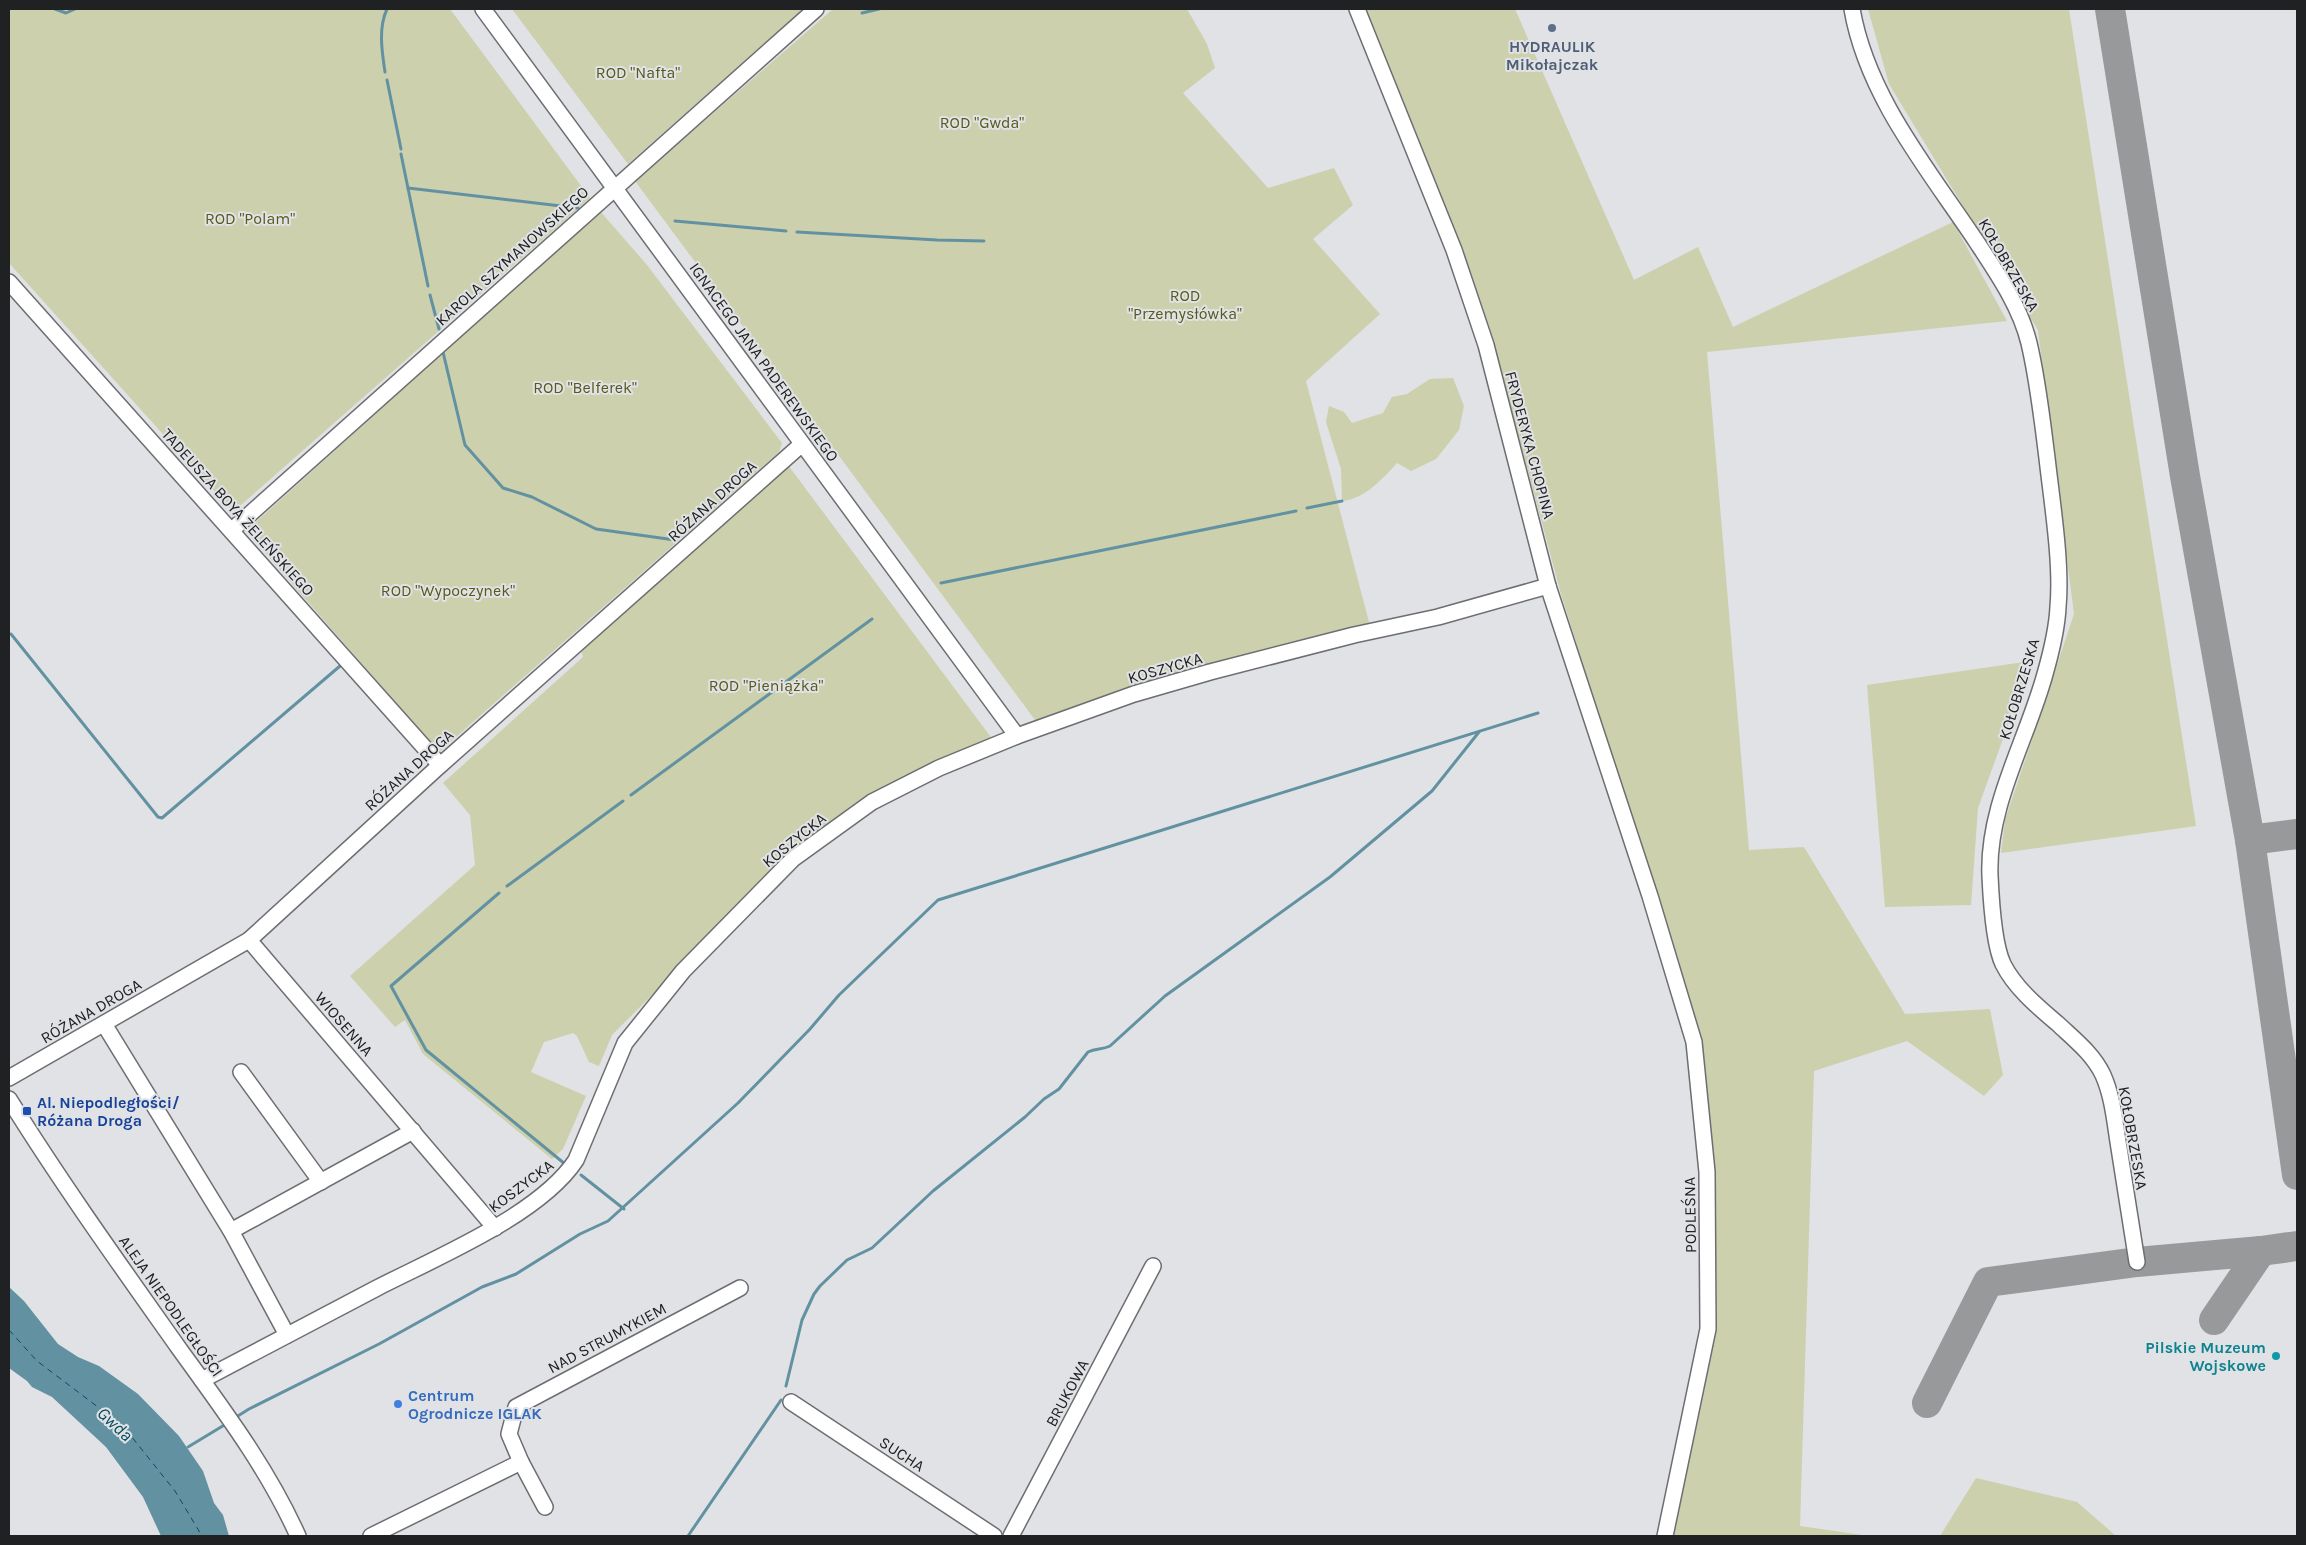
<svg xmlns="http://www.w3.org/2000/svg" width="2306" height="1545" font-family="Karla,sans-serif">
<rect width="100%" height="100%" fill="#e0e2e5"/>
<g fill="#ccd0ac">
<path d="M9 9H450L590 198 233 512 9 263Z"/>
<path d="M512 9H803L628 164Z"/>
<path d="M833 9H1187L1207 44 1215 68 1183 93 1268 188 1334 168 1353 205 1313 239 1380 314 1306 381 1370 626 1038 724 635 181Z"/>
<path d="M1363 9H1515L1634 280 1698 247 1733 327 1953 222 2007 321 1707 352 1749 850 1804 847 1905 1014 1990 1009 2003 1075 1984 1096 1907 1041 1814 1071 1800 1526 1869 1536H1668L1698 1420 1713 1312 1701 1044 1561 594 1497 356 1392 76Z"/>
<path d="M1868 9H2069L2196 826 2001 853 2005 820 2074 614 2038 330 1889 84Z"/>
<path d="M600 211 647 265 782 443 779 452 439 752 246 531Z"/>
<path d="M1453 378 1464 406 1459 430 1436 459 1411 471 1397 463C1382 479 1365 499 1342 501L1341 469 1326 422 1329 406 1344 412 1352 423 1383 413 1392 397 1407 394 1430 379Z"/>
<path d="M788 465 993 740 923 767 874 795 839 816 772 869 678 969 612 1035 599 1066 589 1062 577 1036 573 1033 544 1042 531 1072 586 1096 563 1149 552 1159 423 1054 405 1020 395 1027 350 976 475 865 470 815 443 783 583 657 581 650Z"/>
<path d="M2031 661 1978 808 1971 905 1885 907 1867 685Z"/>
<path d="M1976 1478 2077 1502 2116 1536H1940Z"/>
</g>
<path fill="#6292a2" d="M9 1287 24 1301 58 1344 78 1357 99 1366 138 1394 179 1436 203 1471 214 1503 223 1515 229 1536H161L143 1497 106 1447 52 1397 32 1387 27 1381 9 1368Z"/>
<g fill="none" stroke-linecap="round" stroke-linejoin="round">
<g stroke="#6292a2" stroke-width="3">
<path d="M55 9 66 13 75 9"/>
<path d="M862 13 879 9"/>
<path d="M385 72C382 52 378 28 387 9"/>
<path d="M387 80 401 149"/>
<path d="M401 154 428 286"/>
<path d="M408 188 578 208"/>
<path d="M675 221 786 231"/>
<path d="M797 232 937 240 984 241"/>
<path d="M430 295 439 329"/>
<path d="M443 352 465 445 503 488 532 497 596 529 675 540"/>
<path d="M1307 508 1342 501"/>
<path d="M941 583 1296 511"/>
<path d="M11 634 158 817 162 818 340 666"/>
<path d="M631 795 872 619"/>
<path d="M507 886 623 801"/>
<path d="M499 893 391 986 426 1050 565 1164"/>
<path d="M581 1175 624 1209"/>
<path d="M786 1386 802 1320 814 1294 820 1286 847 1260 872 1248 933 1191 1025 1117 1044 1099 1059 1089 1088 1052C1096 1048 1102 1050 1110 1046L1165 996 1330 877 1432 791 1479 732"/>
<path d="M233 1419 249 1409 379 1344 482 1287 516 1274 580 1234 608 1221 738 1103 810 1029 839 995 938 900 1538 713"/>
<path d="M188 1447 226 1424"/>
<path d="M688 1536 781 1400"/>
</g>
<path stroke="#054d5f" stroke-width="1" stroke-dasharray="6 5" stroke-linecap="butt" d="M9 1330 37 1361 123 1426 175 1491 202 1536"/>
<g stroke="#97999b" stroke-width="30">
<path d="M2110 9 2185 476 2250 840 2297 1175"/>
<path d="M2250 840 2297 834"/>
<path d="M2214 1320 2261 1251"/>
<path d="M1927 1403 1988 1282 2137 1262 2261 1251 2297 1246"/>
</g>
<g stroke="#6c6e71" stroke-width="18">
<g id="minor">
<path d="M483 9 1017 736"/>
<path d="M1357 9 1454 250 1486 345 1548 586 1650 896 1694 1042 1707 1172 1708 1329 1665 1536"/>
<path d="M1852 9C1867 96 1928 169 1976 241 1997 273 2020 306 2029 343 2038 381 2042 419 2047 458 2052 503 2062 563 2058 607 2057 629 2051 653 2045 674 2027 740 1987 806 1990 876 1991 898 1994 945 2003 964 2015 988 2038 1007 2058 1024 2075 1040 2093 1054 2103 1075 2113 1097 2115 1124 2119 1148 2125 1186 2131 1224 2137 1262"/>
<path d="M9 282 440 765"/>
<path d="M232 530 816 9"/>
<path d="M249 940 495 1228"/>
<path d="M104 1024 231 1231 287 1335"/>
<path d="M241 1072 321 1182"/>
<path d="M9 1078 249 940 436 769 802 444"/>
<path d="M9 1099C62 1184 120 1265 178 1347 222 1408 267 1467 298 1536"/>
<path d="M231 1231 413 1131"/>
<path d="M202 1380C260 1350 318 1319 377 1288 435 1258 540 1215 576 1160L625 1043 683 971 793 859 872 802 939 768 1017 736 1134 694 1210 672 1354 635 1438 617 1548 586"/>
<path d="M791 1402 994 1536"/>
<path d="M545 1507 521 1462 509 1434 516 1407 740 1288"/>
<path d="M371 1536 521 1462"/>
<path d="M1011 1536 1153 1266"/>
</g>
</g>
<use href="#minor" stroke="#fff" stroke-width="15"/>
</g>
<circle fill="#5c6f8a" stroke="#e0e2e5" stroke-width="2" cx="1552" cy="28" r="5"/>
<rect fill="#1a4fb4" stroke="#e0e2e5" stroke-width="2" x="22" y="1106" width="10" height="10" rx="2.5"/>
<circle fill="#0f9aa8" stroke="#e0e2e5" stroke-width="2" cx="2276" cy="1356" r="5"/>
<circle fill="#3f7fe0" stroke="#e0e2e5" stroke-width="2" cx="398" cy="1404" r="5"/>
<g text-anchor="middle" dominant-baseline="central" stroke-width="4" stroke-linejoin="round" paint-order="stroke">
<g font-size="16" font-weight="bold" fill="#4e5e75" stroke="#e0e2e5">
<text x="1552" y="46">HYDRAULIK<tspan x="1552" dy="18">Mikołajczak</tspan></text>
</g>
<g font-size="16" fill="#575a19" stroke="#e0e2e5">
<text x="638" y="72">ROD "Nafta"</text>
<text x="982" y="122">ROD "Gwda"</text>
<text x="250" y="218">ROD "Polam"</text>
<text x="1185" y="295">ROD<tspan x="1185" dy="18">"Przemysłówka"</tspan></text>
<text x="585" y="387">ROD "Belferek"</text>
<text x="448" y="590">ROD "Wypoczynek"</text>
<text x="766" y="685">ROD "Pieniążka"</text>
</g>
<g font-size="16" fill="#202122" stroke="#e0e2e5">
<text transform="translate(512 256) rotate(-42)">KAROLA SZYMANOWSKIEGO</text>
<text transform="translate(2009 265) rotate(60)">KOŁOBRZESKA</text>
<text transform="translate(764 362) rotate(54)">IGNACEGO JANA PADEREWSKIEGO</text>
<text transform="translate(1530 445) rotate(75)">FRYDERYKA CHOPINA</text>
<text transform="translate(712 501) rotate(-42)">RÓŻANA DROGA</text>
<text transform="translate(238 512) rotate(48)">TADEUSZA BOYA ŻELEŃSKIEGO</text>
<text transform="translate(1165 668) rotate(-16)">KOSZYCKA</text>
<text transform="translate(2019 689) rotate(-73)">KOŁOBRZESKA</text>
<text transform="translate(409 770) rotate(-42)">RÓŻANA DROGA</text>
<text transform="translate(794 840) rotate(-39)">KOSZYCKA</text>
<text transform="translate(91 1011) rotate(-30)">RÓŻANA DROGA</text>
<text transform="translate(344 1024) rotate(49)">WIOSENNA</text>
<text transform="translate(2133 1138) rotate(80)">KOŁOBRZESKA</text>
<text transform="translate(521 1186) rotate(-37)">KOSZYCKA</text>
<text transform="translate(1690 1215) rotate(-91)">PODLEŚNA</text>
<text transform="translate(171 1306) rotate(55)">ALEJA NIEPODLEGŁOŚCI</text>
<text transform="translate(607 1338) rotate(-28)">NAD STRUMYKIEM</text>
<text transform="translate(1067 1393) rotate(-62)">BRUKOWA</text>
<text transform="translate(902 1454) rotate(33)">SUCHA</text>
</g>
<g font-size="16" font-weight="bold" fill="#164399" stroke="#e0e2e5" text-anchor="start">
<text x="37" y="1102">Al. Niepodległości/<tspan x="37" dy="18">Różana Droga</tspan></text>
</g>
<g font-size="16" font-weight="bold" fill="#0d838f" stroke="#e0e2e5" text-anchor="end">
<text x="2266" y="1347">Pilskie Muzeum<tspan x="2266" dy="18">Wojskowe</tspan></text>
</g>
<g font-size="16" font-weight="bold" fill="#366cbe" stroke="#e0e2e5" text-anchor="start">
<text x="408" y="1395">Centrum<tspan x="408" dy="18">Ogrodnicze IGLAK</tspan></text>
</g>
<g font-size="18" font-style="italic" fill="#054d5f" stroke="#e0e2e5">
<text transform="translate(115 1424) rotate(43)">Gwda</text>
</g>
</g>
<rect width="2306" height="1545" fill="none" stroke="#202122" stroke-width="20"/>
</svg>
